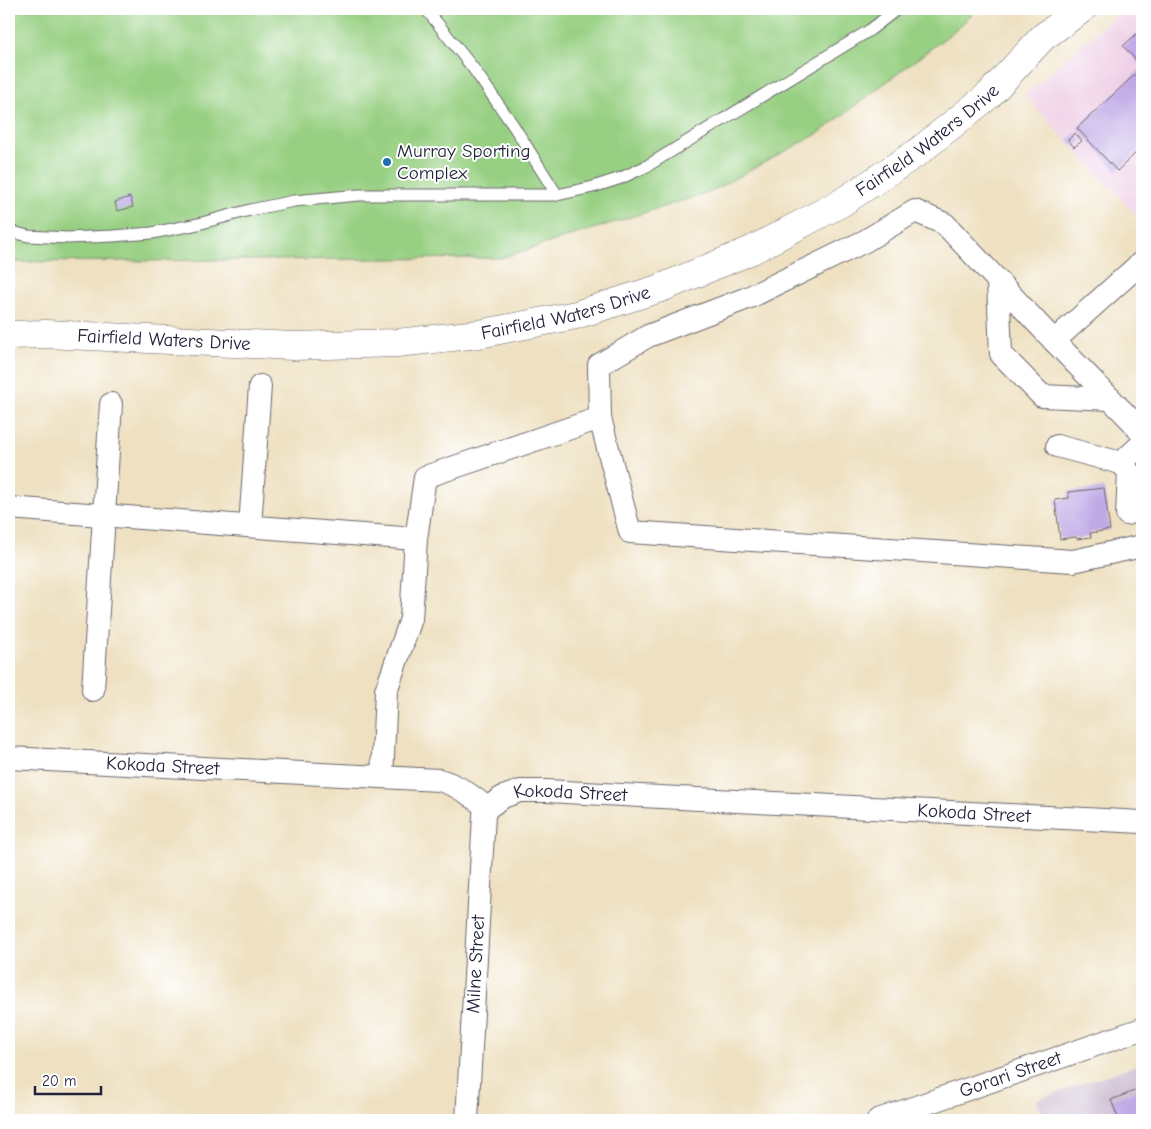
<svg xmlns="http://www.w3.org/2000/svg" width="1151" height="1129" font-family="'Comic Neue',sans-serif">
<rect width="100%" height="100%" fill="#fff"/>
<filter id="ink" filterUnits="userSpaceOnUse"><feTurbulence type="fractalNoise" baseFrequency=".02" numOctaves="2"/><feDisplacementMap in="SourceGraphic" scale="10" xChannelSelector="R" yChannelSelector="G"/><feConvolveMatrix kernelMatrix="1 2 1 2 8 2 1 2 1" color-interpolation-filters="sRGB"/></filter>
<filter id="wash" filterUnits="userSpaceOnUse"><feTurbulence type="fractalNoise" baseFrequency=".0096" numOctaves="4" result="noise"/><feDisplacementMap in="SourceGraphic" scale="20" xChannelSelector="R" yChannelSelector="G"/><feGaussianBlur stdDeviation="1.12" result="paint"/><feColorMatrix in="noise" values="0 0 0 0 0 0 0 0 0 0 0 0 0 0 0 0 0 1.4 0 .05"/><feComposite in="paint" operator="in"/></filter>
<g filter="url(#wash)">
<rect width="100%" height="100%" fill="#eee0c0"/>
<path fill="#efd0e6" d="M1123 9H1142V222L1024 95Z"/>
<path fill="#cdbed2" d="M1142 1063V1120H1044L1036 1100Z"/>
<path fill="#98d083" stroke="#5d795f" d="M9 9H977L958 28 819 133 710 192 501 258 9 262Z"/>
<g id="blocks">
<g fill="#c0aae6">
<path d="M1142 29V67L1123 46Z"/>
<path d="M1142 68V147L1117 171 1077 128Z"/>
<path d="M1075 133 1082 141 1074 147 1068 140Z"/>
<path d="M130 197 133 207 117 211 115 202Z"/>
<path d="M1104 488 1110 530 1090 533 1091 537 1077 539 1076 537 1060 539 1055 500 1069 498 1068 492Z"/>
<path d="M1142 1088V1120H1119L1111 1100Z"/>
</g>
</g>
</g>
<g filter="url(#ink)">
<use href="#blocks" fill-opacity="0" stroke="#69646a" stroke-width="1"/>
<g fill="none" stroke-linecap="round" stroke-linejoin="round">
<g stroke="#69646a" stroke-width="13">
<g id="service">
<path d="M426 9 473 68 513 125 557 195"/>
<path d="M9 231 28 236 68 238 113 236 152 233 198 224 250 210 294 201 359 195H557L593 187 621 178 647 166 870 30 897 9"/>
</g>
</g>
<g stroke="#69646a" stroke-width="24">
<g id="minor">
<path d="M998 282 1001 354 1042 396 1111 399"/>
<path d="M1054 341 1142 262"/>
<path d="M600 418 630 532 1073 561 1142 546"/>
<path d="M1057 446 1121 463"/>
<path d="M9 508 416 539"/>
<path d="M1127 514 1129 472 1121 463 1142 444"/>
<path d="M250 526 260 386"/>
<path d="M93 690 111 404"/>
<path id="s1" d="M9 758 439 780C458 785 472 796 487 808"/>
<path d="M382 777 386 691 411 619 416 539 425 477 600 418 599 365 648 336 750 297 865 241 915 211 945 224 1054 341 1132 421 1142 434"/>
<path id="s2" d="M487 808 503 797 520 791H546L1142 822"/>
<path id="s3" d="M467 1120 484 815 487 808"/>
<path id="s4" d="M878 1120 1142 1029"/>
</g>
</g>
<g stroke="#69646a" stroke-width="29">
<g id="tertiary">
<path id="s5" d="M9 335 46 334 293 346 397 343 479 334 576 315 661 288 752 250 841 203 918 152 989 95 1043 37 1082 9"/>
</g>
</g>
<use href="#service" stroke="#fff" stroke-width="11"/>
<use href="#minor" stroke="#fff" stroke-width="22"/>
<use href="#tertiary" stroke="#fff" stroke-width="28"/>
</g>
</g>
<circle fill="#1f6fb2" stroke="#fff" stroke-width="2" cx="387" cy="162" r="5"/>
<g text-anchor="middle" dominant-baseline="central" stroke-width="4" stroke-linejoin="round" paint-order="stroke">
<g font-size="19" fill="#22223b" stroke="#fff">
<text stroke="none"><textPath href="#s5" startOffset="965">Fairfield Waters Drive</textPath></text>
<text stroke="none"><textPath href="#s5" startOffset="560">Fairfield Waters Drive</textPath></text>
<text stroke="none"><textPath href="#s5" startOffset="155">Fairfield Waters Drive</textPath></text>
<text stroke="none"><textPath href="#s1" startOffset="154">Kokoda Street</textPath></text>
<text stroke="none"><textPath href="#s2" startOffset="88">Kokoda Street</textPath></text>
<text stroke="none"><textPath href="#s2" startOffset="492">Kokoda Street</textPath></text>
<text stroke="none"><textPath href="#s3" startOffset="156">Milne Street</textPath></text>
<text stroke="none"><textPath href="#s4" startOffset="140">Gorari Street</textPath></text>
</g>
<g font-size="19" fill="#22223b" stroke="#fff" text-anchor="start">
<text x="397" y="151">Murray Sporting<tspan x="397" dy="22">Complex</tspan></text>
</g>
</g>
<rect width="1151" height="1129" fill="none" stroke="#fff" stroke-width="30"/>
<path d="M35 1086v8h66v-8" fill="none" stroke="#22223b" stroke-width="2.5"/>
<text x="42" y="1086" font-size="15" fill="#22223b" stroke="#ffffff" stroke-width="4" paint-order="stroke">20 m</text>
</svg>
